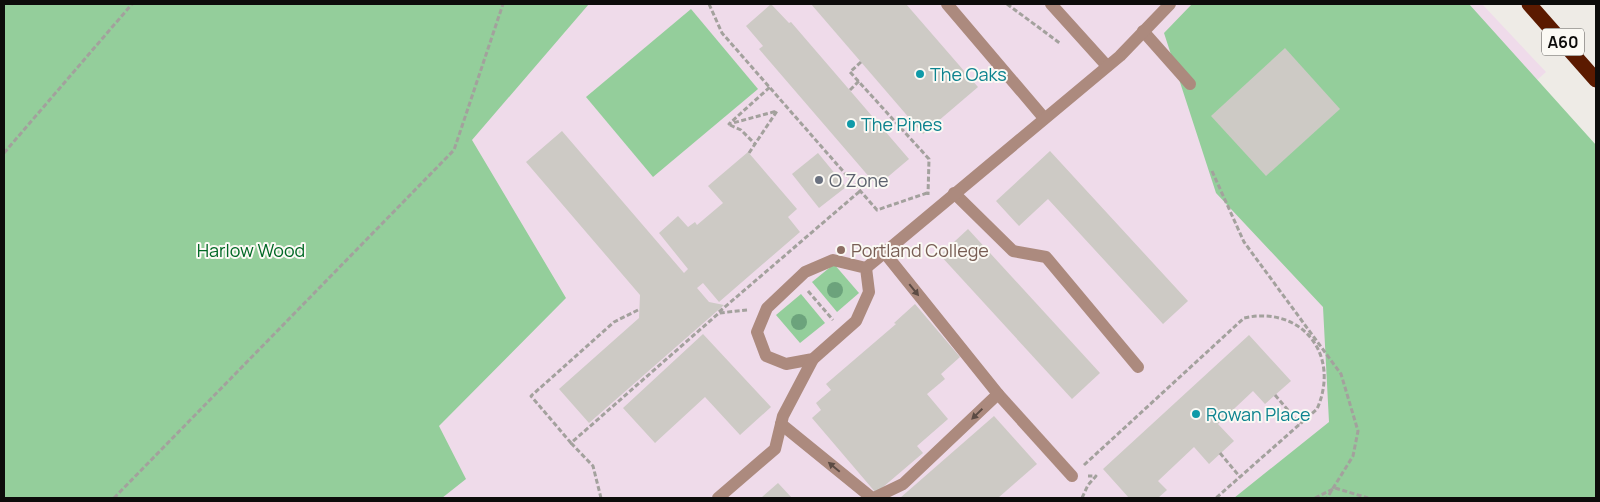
<svg xmlns="http://www.w3.org/2000/svg" width="1600" height="502" font-family="Manrope,sans-serif">
<rect width="100%" height="100%" fill="#eeebe6"/>
<path fill="#efdbea" d="M542 4H1482L1546 72 1486 125 1339 415 1240 498H14L566 32Z"/>
<g fill="#94ce9b">
<path d="M4 4H589L472 140 566 298 439 426 466 479 442 498H4Z"/>
<path d="M1192 4H1469L1596 145V498H1234L1329 422 1323 307 1216 193 1164 33Z"/>
<path d="M691 9 758 89 653 177 586 97Z"/>
<path d="M834 264 859 293 837 312 812 282Z"/>
<path d="M801 294 825 323 800 343 776 315Z"/>
</g>
<g fill="#cdcac5">
<path d="M771 4 789 23 791 22 909 159 877 186 759 49 763 46 746 26Z"/>
<path d="M811 4H906L978 87 923 134Z"/>
<path d="M1285 48 1340 109 1266 176 1211 116Z"/>
<path d="M562 131 684 273 688 269 659 233 678 216 688 227 695 222 697 225 723 203 708 186 748 152 797 209 788 217 800 232 719 302 703 283 697 288 709 302 724 305 589 423 559 389 639 318 640 295 526 162Z"/>
<path d="M1050 151 1188 301 1163 324 1048 199 1019 226 996 201Z"/>
<path d="M818 153 846 187 819 208 792 174Z"/>
<path d="M968 229 1100 373 1072 399 940 255Z"/>
<path d="M915 304 960 357 941 374 945 379 927 394 948 419 917 446 923 453 876 493 812 418 821 410 816 403 831 390 826 384 896 324 894 323Z"/>
<path d="M703 334 771 407 740 435 705 397 655 443 623 408Z"/>
<path d="M1249 335 1291 381 1265 404 1253 391 1218 424 1234 441 1209 464 1194 447 1158 481 1167 490 1158 498H1129L1103 469Z"/>
<path d="M994 416 1037 464 998 498H900Z"/>
<path d="M778 483 792 498H761Z"/>
</g>
<g fill="none" stroke-linecap="round" stroke-linejoin="round">
<g stroke="#a3a19d" stroke-width="3" stroke-dasharray="5 2.5" stroke-linecap="butt">
<path d="M709 4 722 33 877 210 927 193"/>
<path d="M1007 4 1061 44"/>
<path d="M861 62 850 72 929 159 928 195"/>
<path d="M850 90 859 81"/>
<path d="M730 125 741 130 755 144"/>
<path d="M4 153 132 4"/>
<path d="M749 153 777 111 729 124 771 86"/>
<path d="M1212 171 1244 242 1341 374 1358 431 1353 456 1327 498"/>
<path d="M808 291 833 320"/>
<path d="M638 310 614 322 531 396 571 443 719 313 747 310"/>
<path d="M719 312 860 191"/>
<path d="M1275 395 1300 424"/>
<path d="M571 443 593 466 601 498"/>
<path d="M1220 453 1240 477"/>
<path d="M1084 465 1244 318C1302 305 1341 355 1317 409L1216 498"/>
<path d="M114 498 454 150 503 4"/>
<path d="M1082 498 1088 485 1096 476H1088"/>
<path d="M1315 498 1335 488 1368 498"/>
</g>
<g stroke="#ac8a7e" stroke-width="12">
<path d="M947 4 1044 118"/>
<path d="M1051 4 1107 66"/>
<path d="M1143 31 1190 84"/>
<path d="M954 193 1013 251 1046 257 1138 367"/>
<path d="M833 260 866 268 869 292 856 321 813 359 786 364 766 356 757 332 767 308 805 272Z"/>
<path d="M866 268 1120 56 1170 4"/>
<path d="M998 394 1072 476"/>
<path d="M781 424 872 498"/>
<path d="M718 498 775 449 783 416 813 359"/>
<path d="M874 498 903 484 998 394 884 252"/>
</g>
<path stroke="#5b1a00" stroke-width="15" d="M1529 4 1596 80"/>
</g>
<g fill="#6ca37c">
<circle cx="835" cy="290" r="8"/>
<circle cx="799" cy="322" r="8"/>
</g>
<defs><path id="oneway-solid" d="M-6-.8H1V-3.2L6.5 0L1 3.2V.8H-6Z" transform="scale(1.25)"/></defs>
<g fill="#5c4b44">
<use href="#oneway-solid" transform="translate(914 290) rotate(51)"/>
<use href="#oneway-solid" transform="translate(977 414) rotate(136)"/>
<use href="#oneway-solid" transform="translate(834 467) rotate(-140)"/>
</g>
<g fill="#0f9aa8" stroke="#fbf9f4" stroke-width="2">
<circle cx="920" cy="74" r="5"/>
<circle cx="851" cy="124" r="5"/>
<circle cx="1196" cy="414" r="5"/>
</g>
<circle fill="#6b7280" stroke="#fbf9f4" stroke-width="2" cx="819" cy="180" r="5"/>
<circle fill="#8d6e63" stroke="#fbf9f4" stroke-width="2" cx="841" cy="250" r="5"/>
<g text-anchor="middle" dominant-baseline="central" stroke-width="4" stroke-linejoin="round" paint-order="stroke">
<rect fill="#fbf9f4" stroke="#545351" stroke-width="1" x="1542" y="28.5" width="42" height="27" rx="4"/>
<g font-size="16" font-weight="bold" fill="#0d0c0b">
<text x="1563" y="42">A60</text>
</g>
<g font-size="18" fill="#0d838f" stroke="#fbf9f4" text-anchor="start">
<text x="930" y="74">The Oaks</text>
<text x="861" y="124">The Pines</text>
<text x="1206" y="414">Rowan Place</text>
</g>
<g font-size="18" fill="#5b616d" stroke="#fbf9f4" text-anchor="start">
<text x="829" y="180">O Zone</text>
</g>
<g font-size="18" fill="#016825" stroke="#fbf9f4">
<text x="251" y="250">Harlow Wood</text>
</g>
<g font-size="18" fill="#785e54" stroke="#fbf9f4" text-anchor="start">
<text x="851" y="250">Portland College</text>
</g>
</g>
<rect width="1600" height="502" fill="none" stroke="#0d0c0b" stroke-width="10"/>
</svg>
